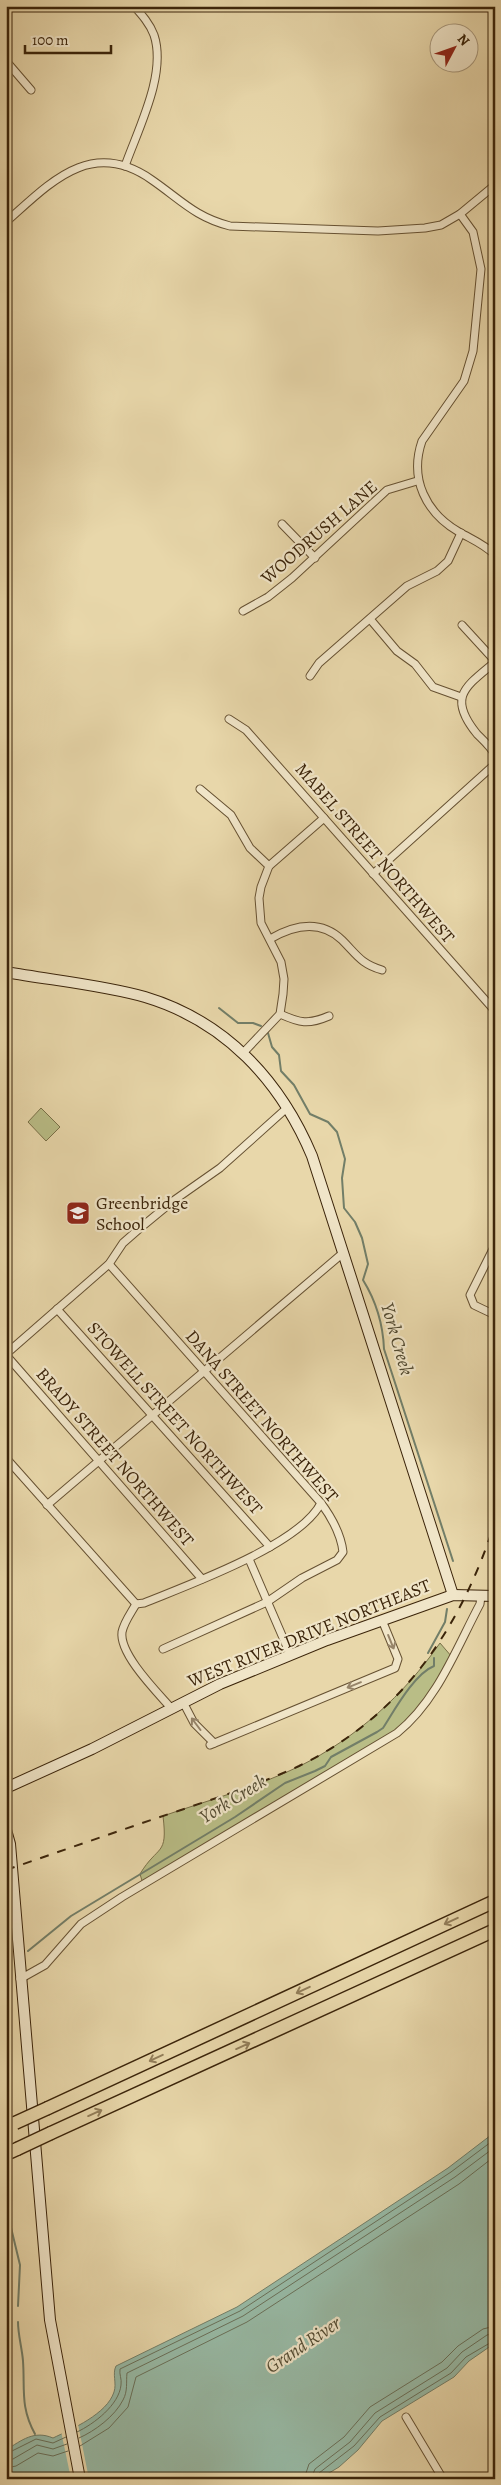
<svg xmlns="http://www.w3.org/2000/svg" width="501" height="2485" font-family="Alegreya,serif">
<rect width="100%" height="100%" fill="#e8d7aa"/>
<filter id="stains"><feTurbulence type="fractalNoise" baseFrequency=".004" numOctaves="4"/><feColorMatrix values="0 0 0 0 .2 0 0 0 0 .09 0 0 0 0 .02 0 0 0 .5 -.17"/></filter>
<radialGradient id="worn" r=".72"><stop offset=".6" stop-color="#630" stop-opacity="0"/><stop offset="1" stop-color="#630" stop-opacity=".3"/></radialGradient>
<g fill="#b9bd86" stroke="#7a7048">
<path d="M41 1108 60 1127 46 1141 28 1122Z"/>
<path d="M440 1643 452 1657 409 1723 143 1884 140 1874C158 1844 168 1857 163 1816 209 1800 257 1787 300 1766 356 1738 404 1695 440 1643Z"/>
</g>
<path fill="#97baa6" stroke="#727e68" d="M495 2132V2343L469 2361 454 2377 382 2421 358 2450 339 2467 319 2479H6V2450C22 2440 34 2430 53 2438 72 2429 107 2414 114 2392 117 2383 112 2374 116 2366L237 2307 448 2168Z"/>
<path fill="#e8d7aa" d="M78 2424 89 2479H71L61 2431Z"/>
<g fill="none" stroke-linecap="round" stroke-linejoin="round">
<g stroke="#696f58" stroke-width="1">
<path d="M77 2432C94 2424 119 2405 121 2385 122 2379 119 2374 120 2369L240 2311 451 2172 495 2139"/>
<path d="M79 2438C95 2431 115 2416 123 2400 128 2391 126 2382 127 2373L243 2316 455 2177 495 2147"/>
<path d="M80 2446 109 2428 128 2407 136 2377 247 2322 459 2184 495 2156"/>
<path d="M6 2454 36 2439 53 2443 66 2437"/>
<path d="M6 2460 13 2459 37 2445 53 2449 67 2444"/>
<path d="M6 2468 16 2466 38 2453 53 2456 68 2451"/>
<path d="M304 2479 309 2464 344 2437 370 2407 442 2362 458 2346 483 2329 495 2326"/>
<path d="M311 2479 315 2469 350 2442 375 2413 447 2368 462 2352 487 2335 495 2333"/>
<path d="M317 2479 319 2473 354 2446 380 2417 451 2373 466 2357 495 2340"/>
</g>
<g stroke="#727e68" stroke-width="2">
<path d="M219 1008 238 1023H253L261 1026"/>
<path d="M268 1033 272 1047 279 1055 281 1071 294 1085 310 1114 328 1122 337 1132 345 1159 342 1178 344 1208 355 1222 362 1238 368 1264 363 1280C376 1301 383 1324 384 1349L453 1561"/>
<path d="M428 1653 445 1622 447 1609"/>
<path d="M28 1951 71 1916 235 1817 285 1783 315 1771 325 1766 331 1757 377 1732 383 1728C394 1711 414 1674 434 1666V1658"/>
<path d="M6 1956H10"/>
<path d="M6 2188 7 2211 20 2265 18 2306"/>
<path d="M18 2322C18 2335 22 2348 23 2361 25 2389 20 2407 35 2434"/>
</g>
<g stroke="#665132" stroke-width="9">
<g id="street">
<path d="M6 61 31 90"/>
<path d="M125 166C138 129 167 74 154 35 150 24 142 15 134 6"/>
<path d="M460 214 473 232 481 269 473 351 464 381 422 441C409 479 426 513 459 532 473 540 484 544 495 555"/>
<path d="M6 222C50 183 91 137 152 180 181 200 195 217 230 226L378 231 425 228 441 225 460 214 495 185"/>
<path d="M282 524 315 558"/>
<path d="M243 611 268 597 292 578 387 490 417 481"/>
<path d="M370 619 397 651 415 664 433 687 461 697"/>
<path d="M462 625 495 661"/>
<path d="M495 662C465 687 447 697 477 734 483 740 491 747 495 755"/>
<path d="M310 676 319 663 407 586 437 571 448 561 461 533"/>
<path d="M229 719 246 730 495 1011"/>
<path d="M200 789 231 815 250 848 269 866"/>
<path d="M373 874 495 764"/>
<path d="M270 939C294 925 320 919 342 940 357 955 361 964 382 970"/>
<path d="M280 1014C300 1023 308 1025 329 1016"/>
<path d="M244 1052 280 1014 283 994 284 979 281 962 261 923 259 898 261 887 269 866 324 818"/>
<path d="M495 1245 470 1295 474 1305 495 1315"/>
<path d="M109 1264 321 1503C332 1518 341 1534 343 1552L337 1560 302 1578 267 1602 163 1649"/>
<path d="M57 1309 270 1547"/>
<path d="M6 1354 109 1264 123 1243 139 1229 173 1201 220 1168 288 1107"/>
<path d="M6 1355 202 1579"/>
<path d="M6 1458 136 1604"/>
<path d="M47 1505 343 1253"/>
<path d="M249 1559 290 1654"/>
<path d="M136 1604 144 1603C188 1585 300 1545 321 1503"/>
<path d="M136 1604C131 1613 124 1622 122 1632 119 1654 157 1692 171 1708"/>
<path d="M183 1702 194 1723 214 1743"/>
<path d="M210 1745 395 1668 398 1659 382 1620"/>
<path d="M20 1979 45 1965 81 1924 122 1897 397 1733C437 1701 456 1649 480 1604L481 1596"/>
<path d="M406 2417 443 2479"/>
</g>
</g>
<g stroke="#3b240a" stroke-width="12">
<g id="secondary">
<path d="M6 972C50 980 103 985 145 997 225 1021 280 1080 312 1156L453 1595"/>
<path d="M6 1788 92 1749 220 1684 327 1640 453 1595 495 1596"/>
<path d="M6 1830 10 1844 50 2320 80 2479"/>
</g>
</g>
<g stroke="#3b240a" stroke-width="15">
<g id="highway">
<path d="M48 2108 495 1901"/>
<path d="M51 2133 495 1930"/>
<path d="M6 2154 17 2149"/>
</g>
</g>
<use href="#street" stroke="#f0e5c8" stroke-width="7"/>
<use href="#secondary" stroke="#f0e5c8" stroke-width="10"/>
<use href="#highway" stroke="#e8d7aa" stroke-width="12"/>
<path stroke="#3b240a" stroke-width="2" stroke-dasharray="9 9" stroke-linecap="butt" d="M6 1870C64 1850 121 1830 178 1811 219 1797 260 1784 299 1766 402 1716 461 1628 495 1522"/>
<g stroke="#3b240a" stroke-width="15" stroke-linecap="butt">
<g id="highway-bridge">
<path d="M15 2123 48 2108"/>
<path d="M17 2149 51 2133"/>
</g>
</g>
<use href="#highway-bridge" stroke="#e8d7aa" stroke-width="12"/>
</g>
<defs><path id="oneway-shaft" d="M-6 0H5M1.5-3L5.5 0L1.5 3" fill="none" stroke-width="1.6" stroke-linecap="round" stroke-linejoin="round" transform="scale(1.25)"/></defs>
<g stroke="#968469">
<use href="#oneway-shaft" transform="translate(391 1642) rotate(68)"/>
<use href="#oneway-shaft" transform="translate(354 1685) rotate(158)"/>
<use href="#oneway-shaft" transform="translate(196 1724) rotate(-127)"/>
</g>
<g stroke="#927e5a">
<use href="#oneway-shaft" transform="translate(451 1921) rotate(155)"/>
<use href="#oneway-shaft" transform="translate(303 1990) rotate(155)"/>
<use href="#oneway-shaft" transform="translate(243 2046) rotate(-24)"/>
<use href="#oneway-shaft" transform="translate(156 2058) rotate(155)"/>
<use href="#oneway-shaft" transform="translate(95 2113) rotate(-24)"/>
</g>
<defs>
<g id="school-square" transform="scale(1.25)"><rect x="-9" y="-9" width="18" height="18" rx="4" fill="#8f2418" stroke="#f0e5c8"/><path d="M0-5L7-2L0 1L-7-2ZM-4 1L0 2.5L4 1V4Q0 6-4 4Z" fill="#fff"/></g>
</defs>
<g fill-rule="evenodd">
<use href="#school-square" x="78" y="1213"/>
</g>
<g text-anchor="middle" dominant-baseline="central" stroke-width="4.5" stroke-linejoin="round" paint-order="stroke">
<g font-size="18" fill="#3b240a" stroke="#f0e5c8">
<text transform="translate(319 532) rotate(-41)">WOODRUSH LANE</text>
<text transform="translate(375 853) rotate(49)">MABEL STREET NORTHWEST</text>
<text transform="translate(262 1416) rotate(49)">DANA STREET NORTHWEST</text>
<text transform="translate(175 1418) rotate(48)">STOWELL STREET NORTHWEST</text>
<text transform="translate(115 1457) rotate(49)">BRADY STREET NORTHWEST</text>
<text transform="translate(309 1633) rotate(-22)">WEST RIVER DRIVE NORTHEAST</text>
</g>
<g font-size="18" fill="#3b240a" stroke="#f0e5c8" text-anchor="start">
<text x="96" y="1203">Greenbridge<tspan x="96" dy="21">School</tspan></text>
</g>
<g font-size="19" font-style="italic" fill="#524a31" stroke="#f0e5c8">
<text transform="translate(397 1339) rotate(74)">York Creek</text>
<text transform="translate(233 1799) rotate(-32)">York Creek</text>
<text transform="translate(303 2345) rotate(-34)">Grand River</text>
</g>
</g>
<rect width="501" height="2485" fill="none" stroke="#e8d7aa" stroke-width="25"/>
<rect x="8" y="8" width="486" height="2470" fill="none" stroke="#3b240a" stroke-width="2.5"/>
<rect x="12" y="12" width="476" height="2460" fill="none" stroke="#3b240a"/>
<g transform="translate(454 48) rotate(49)"><circle r="24" fill="#f0e5c8" stroke="#a8987c"/>
<path d="M0-4L9 19L0 12L-9 19Z" fill="#8f2418"/>
<text y="-8" font-size="14" font-weight="bold" text-anchor="middle" fill="#3b240a">N</text>
</g>
<path d="M25 45v8h86v-8" fill="none" stroke="#3b240a" stroke-width="2.5"/>
<text x="32" y="45" font-size="15" fill="#3b240a" stroke="#f0e5c8" stroke-width="4" paint-order="stroke">100 m</text>
<rect width="100%" height="100%" filter="url(#stains)"/>
<rect width="100%" height="100%" fill="url(#worn)"/>
</svg>
